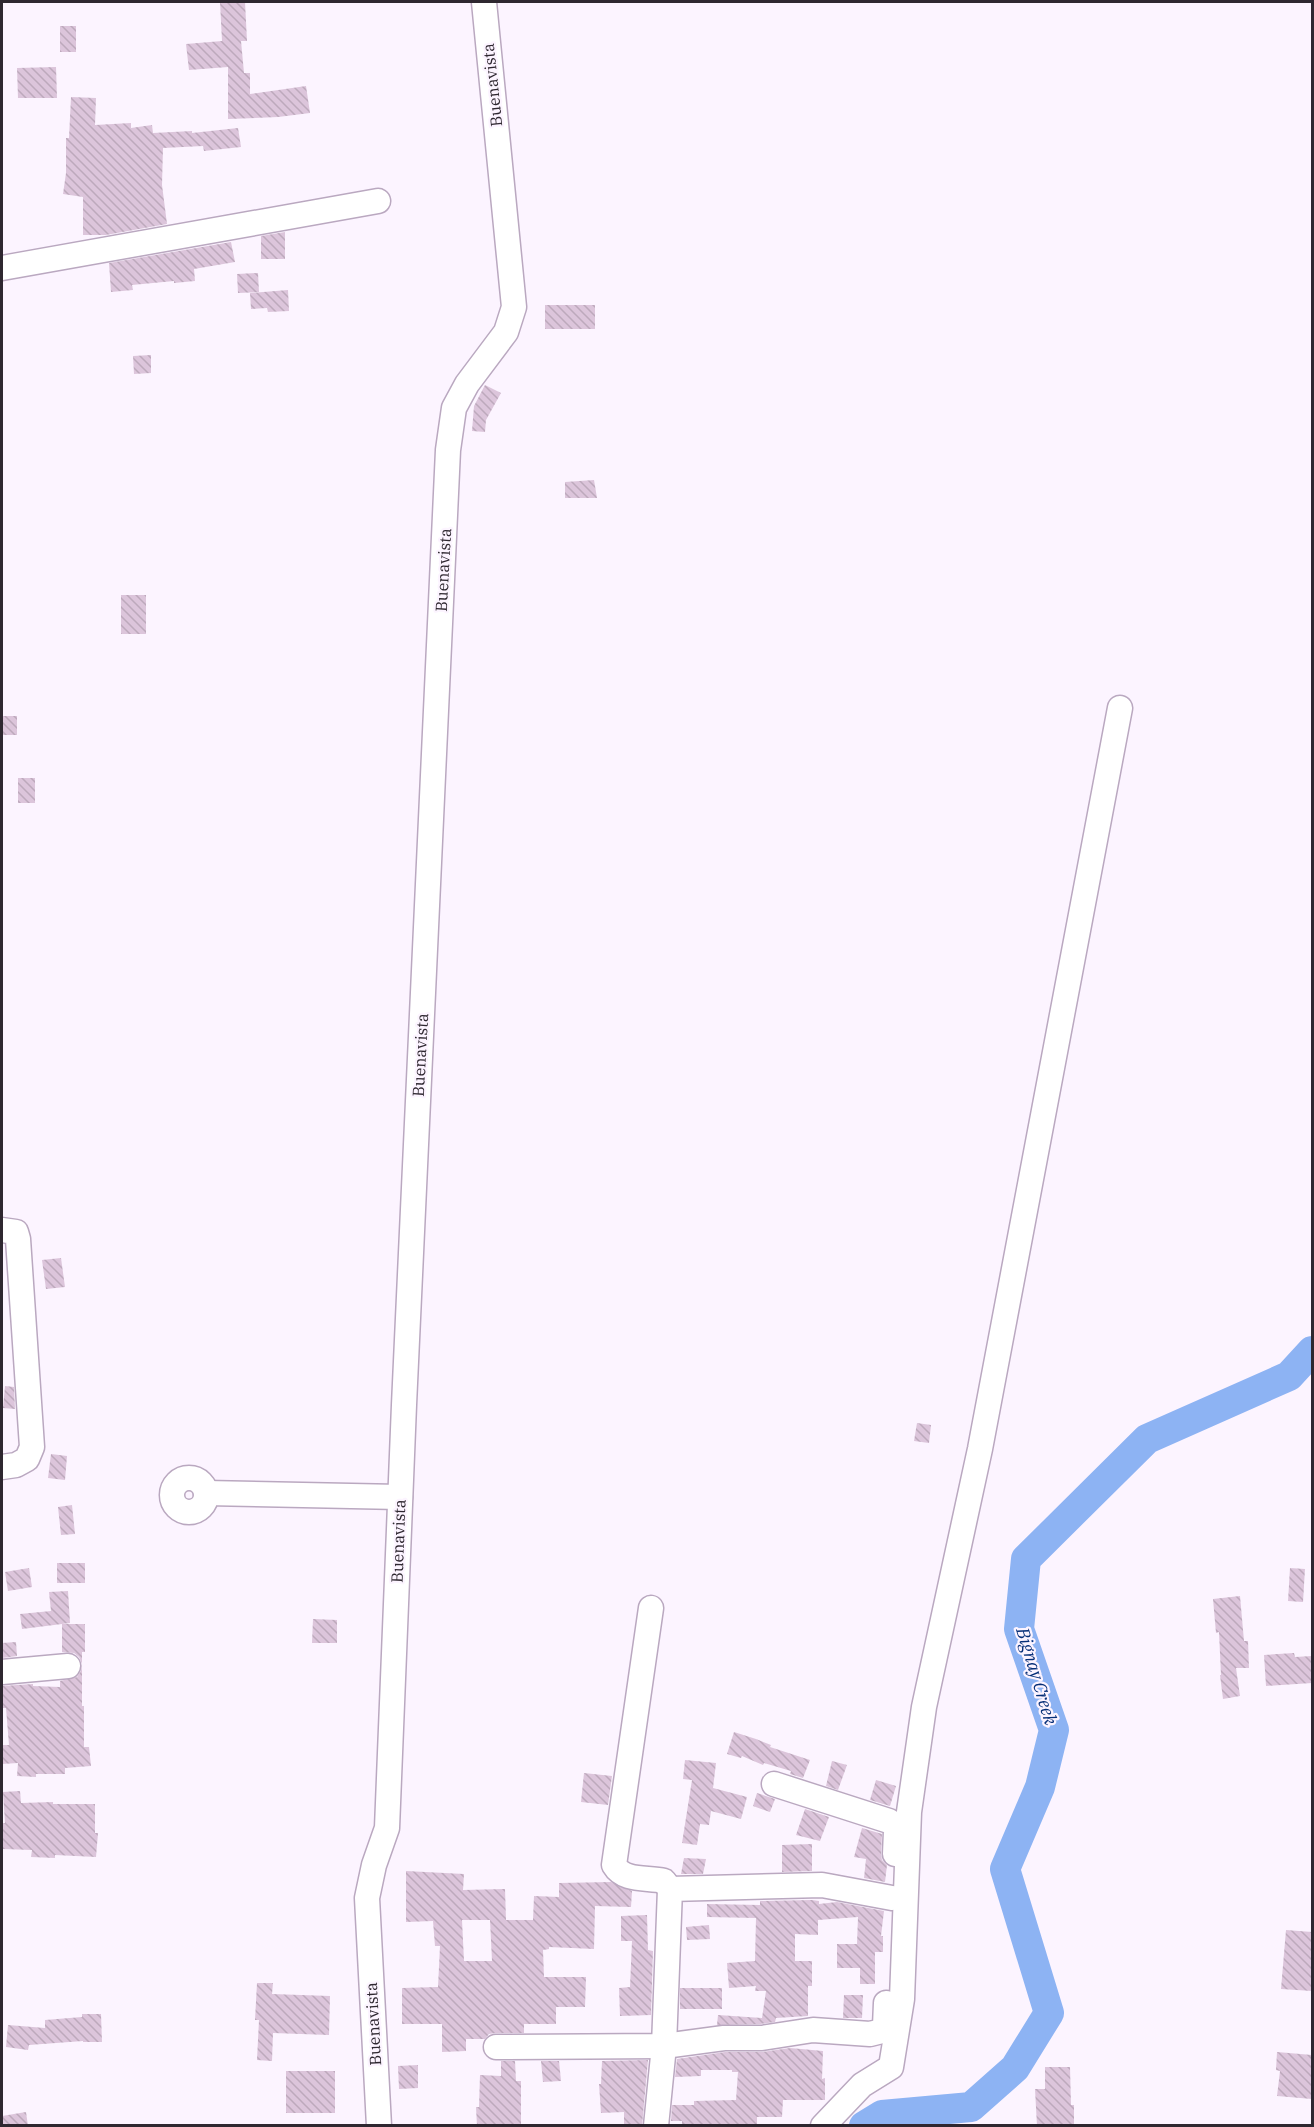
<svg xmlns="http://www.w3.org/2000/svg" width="1314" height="2127" font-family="'IBM Plex Serif',serif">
<defs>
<pattern id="building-back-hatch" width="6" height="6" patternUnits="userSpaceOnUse" patternTransform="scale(1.5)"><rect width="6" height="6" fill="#dcc5db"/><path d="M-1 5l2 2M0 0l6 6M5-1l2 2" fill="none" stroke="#bda9bc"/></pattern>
</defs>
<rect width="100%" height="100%" fill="#fcf4ff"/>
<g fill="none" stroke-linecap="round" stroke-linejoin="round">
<path stroke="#8db3f3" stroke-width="30" d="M864 2126 882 2115 971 2107 1015 2068 1049 2013 1005 1869 1040 1787 1054 1730 1019 1629 1026 1559 1147 1439 1289 1376 1312 1351"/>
</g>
<g fill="url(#building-back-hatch)" fill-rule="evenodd">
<path d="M220 2H245L247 41H241L244 73H250V94L306 86 310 113 278 117 228 119V67L189 70 186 44 222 41Z"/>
<rect x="60" y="26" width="16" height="26"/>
<path d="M56 67 57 98H18L17 68Z"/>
<path d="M71 97 96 98 95 125 131 123V128L152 125 153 133 192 131V133L238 128 241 147 204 151 203 146 163 148 162 185 167 224 106 235H83V197L63 194 66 173V138H69Z"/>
<path d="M285 232V259H261V236Z"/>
<path d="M231 242 235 262 194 269 195 281 174 283V281L132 285 133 290 111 292 109 263Z"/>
<path d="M258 273 259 292 238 293 237 274Z"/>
<path d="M288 290 289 311 268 312 267 308 251 309 250 293Z"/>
<rect x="545" y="305" width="50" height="24"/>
<path d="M151 355V373L134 374 133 356Z"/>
<path d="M485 385 501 393 486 420 485 432 472 431 474 406Z"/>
<path d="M594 480 597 498H565V482Z"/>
<rect x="121" y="595" width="25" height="39"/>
<rect x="2" y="716" width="15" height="19"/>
<rect x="18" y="778" width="17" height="25"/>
<path d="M61 1258 65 1287 46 1289 42 1260Z"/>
<path d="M5 1386 14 1387 15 1409 3 1408Z"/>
<path d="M917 1423 931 1425 929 1443 914 1441Z"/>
<path d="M51 1454 67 1456 65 1480 48 1478Z"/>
<path d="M72 1505 75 1534 61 1535 58 1507Z"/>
<rect x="57" y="1563" width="28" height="20"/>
<path d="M29 1568 32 1587 8 1591 5 1572Z"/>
<path d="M1290 1568 1305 1569 1303 1602 1288 1601Z"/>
<path d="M68 1591 70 1623 22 1629 20 1614 51 1611 49 1592Z"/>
<path d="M1240 1596 1244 1641H1248L1249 1668H1236L1240 1696 1223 1699 1220 1675H1221L1219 1632 1216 1633 1213 1599Z"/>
<path d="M313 1619 337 1620V1643H312Z"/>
<path d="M62 1624H85V1652H82V1706H84V1747H89L91 1766 65 1768V1774H36V1777L17 1776 18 1763 2 1764V1745H9L6 1708H2V1686L33 1684V1686L60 1687V1681L77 1677 81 1671 82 1664 79 1657 74 1653 62 1652Z"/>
<path d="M16 1642 17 1656 2 1658V1643Z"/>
<path d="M1294 1653 1295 1657 1312 1656V1683L1266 1686 1264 1655Z"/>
<path d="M734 1732 756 1739 771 1745 770 1747 810 1760 803 1778 790 1774 791 1771 764 1763 763 1765 742 1756 741 1758 727 1754Z"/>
<path d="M685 1760 716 1763 713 1788 747 1797 741 1819 711 1811 709 1825 700 1824 697 1845 682 1843 692 1780 683 1779Z"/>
<path d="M832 1761 847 1765 838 1790 826 1786Z"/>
<path d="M584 1773 612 1776 608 1805 581 1802Z"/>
<path d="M876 1780 896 1786 890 1806 870 1800Z"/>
<path d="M20 1791 21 1803 53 1802V1804H95V1833H98L96 1857 55 1855V1858L31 1857 32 1850 2 1849V1823H5L3 1792Z"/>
<path d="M757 1793 775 1799 770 1812 753 1806Z"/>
<path d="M805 1809 829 1817 820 1841 796 1835Z"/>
<path d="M862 1828 882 1834 881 1854 882 1860 887 1865 885 1882 864 1878 866 1859 854 1857Z"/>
<path d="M812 1844V1871L782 1872V1845Z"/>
<path d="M684 1858 706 1859 703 1874H681Z"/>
<path d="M406 1871 464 1874 463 1890 505 1889 506 1920H533L534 1896 559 1897V1883L611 1882 632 1891 631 1907 595 1906 594 1949 549 1947V1949L543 1950 544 1977H586L585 2007H556V2024H524V2033H496L489 2034 485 2039H466V2051L442 2052V2024H402V1988L438 1987 440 1946H435L433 1921 406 1922ZM462 1920H490L492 1961H464Z"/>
<path d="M812 1900 819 1901V1904L837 1902 884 1911 881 1936H883V1952H875V1984H860V1968H837V1944H857L858 1917 818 1920V1935L795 1934V1961H812V1986H808V2016L776 2018 775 2022 761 2024 717 2025 718 2015 762 2018 766 1991H755L756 1986 729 1988 727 1963 755 1961 756 1918 707 1917V1904L760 1905V1901Z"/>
<path d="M647 1915 648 1950 653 1951 651 2015 620 2016 619 1988 630 1987 632 1941H621V1916Z"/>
<path d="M709 1925 710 1939 687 1940 686 1927Z"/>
<path d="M1286 1930 1312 1932V1991L1281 1989Z"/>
<path d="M257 1983H273L272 1994 330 1996 329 2035 273 2033 272 2061 257 2060 259 2020H255Z"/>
<rect x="680" y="1988" width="42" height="21"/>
<path d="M844 1995H863L862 2018H843Z"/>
<path d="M82 2014H101L102 2042H83V2041L29 2045 28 2050 6 2047 8 2025 45 2028V2020L82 2017Z"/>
<path d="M790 2048 823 2051 822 2079 825 2078V2100H783L782 2117H757V2126H682V2121H671L672 2105H694V2101L736 2100 738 2072H732V2070H701V2076L675 2077 677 2059 725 2052H762Z"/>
<path d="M1277 2052 1312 2055V2099L1277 2096 1280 2071 1276 2070Z"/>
<path d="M648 2060 642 2126H624V2112L601 2113 599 2084H601L602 2061Z"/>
<path d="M501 2061H515L516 2081H521V2126H477L476 2107H479L480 2075 501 2076Z"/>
<path d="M541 2061H559L561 2081 543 2082Z"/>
<path d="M418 2065V2088L399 2089 398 2066Z"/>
<path d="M1045 2067H1070L1071 2105H1074V2126H1037L1035 2089H1045Z"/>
<rect x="286" y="2071" width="49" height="42"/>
<path d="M26 2112 28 2126H2V2116Z"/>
</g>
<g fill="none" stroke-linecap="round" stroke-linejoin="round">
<g stroke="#baa8c0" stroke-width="27">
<g id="minor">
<path d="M2 268 378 201"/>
<path d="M2 1230 16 1232 18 1239 32 1447 27 1459 16 1465 2 1467"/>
<circle cx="189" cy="1495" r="17"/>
<path d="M206 1493 400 1497"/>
<path d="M651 1608 614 1865C624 1882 647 1877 664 1881L670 1889"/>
<path d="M2 1672 68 1666"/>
<path d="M774 1784 889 1821 894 1824 896 1831 895 1854"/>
<path d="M496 2047 664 2046 724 2038H762L813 2030 870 2034 882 2031 885 2026 886 2003"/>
<path d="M379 2126 367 1898 374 1865 387 1828 404 1405 448 450 454 408 467 384 506 332 514 307 484 2"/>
<path d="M656 2126 664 2046 670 1889 822 1885 892 1898"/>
<path d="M823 2126 862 2085 891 2067 902 1999 909 1812 924 1707 980 1449 1120 708"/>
</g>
</g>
<use href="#minor" stroke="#fff" stroke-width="24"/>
</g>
<g text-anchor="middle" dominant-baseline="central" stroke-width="4.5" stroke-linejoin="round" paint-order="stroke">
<g font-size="16" fill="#2e2730" stroke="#fcf4ff">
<text transform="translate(492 85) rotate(-96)">Buenavista</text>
<text transform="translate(443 570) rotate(-87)">Buenavista</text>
<text transform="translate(420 1055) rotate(-87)">Buenavista</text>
<text transform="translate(398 1541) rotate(-88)">Buenavista</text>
<text transform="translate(373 2024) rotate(-93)">Buenavista</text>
</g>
<g font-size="18" font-style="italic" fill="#062f78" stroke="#fcf4ff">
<text transform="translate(1037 1676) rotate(73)">Bignay Creek</text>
</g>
</g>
<rect width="1314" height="2127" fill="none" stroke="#2e2730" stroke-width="6"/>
</svg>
